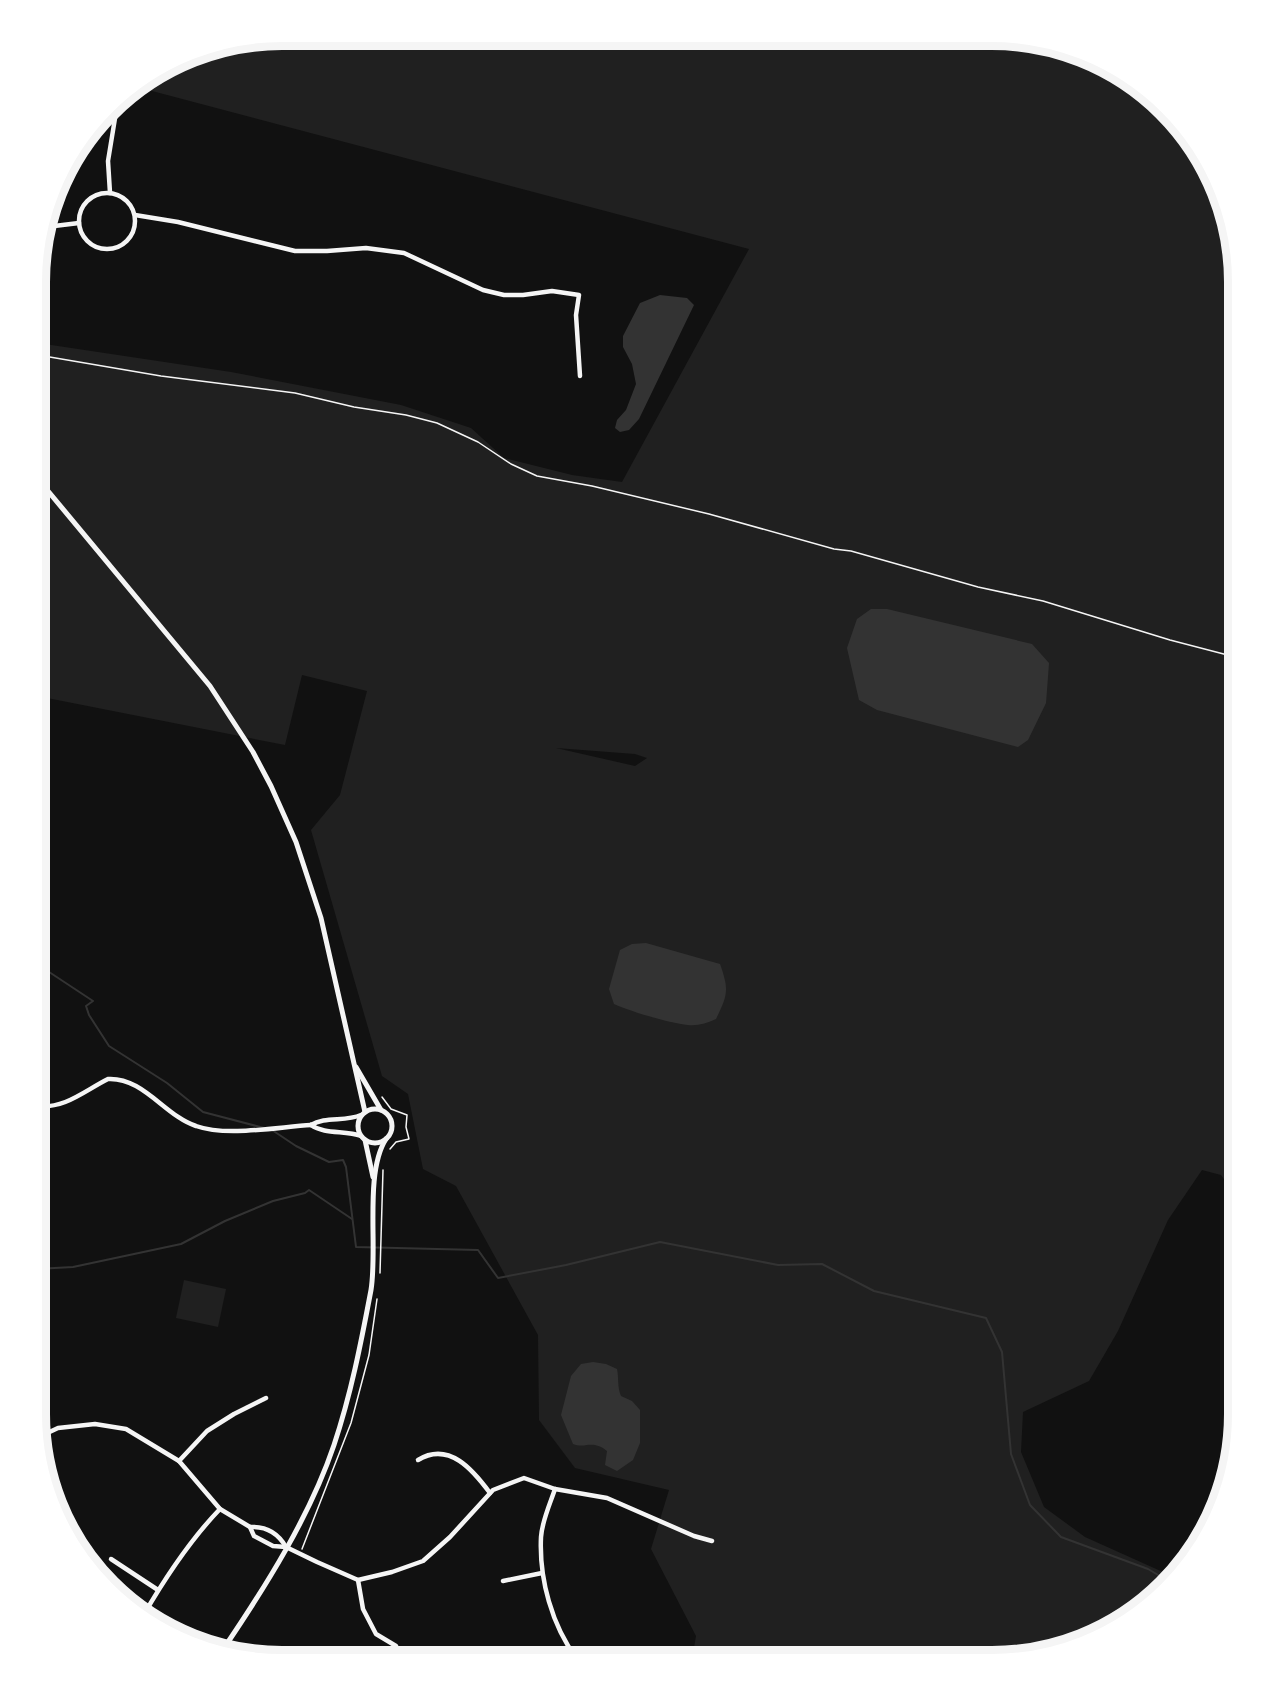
<svg xmlns="http://www.w3.org/2000/svg" width="1275" height="1696" font-family="Barlow,sans-serif">
<rect width="100%" height="100%" fill="#111"/>
<g fill="#202020" fill-rule="evenodd">
<path d="M283 36 1025 38 1130 78 1178 120 1213 173 1239 283V1200L1221 1175 1202 1170 1168 1220 1118 1331 1089 1381 1023 1412 1021 1452 1044 1507 1085 1537 1174 1577 1155 1598 1102 1634 992 1660 692 1659 696 1636 651 1549 669 1490 575 1468 539 1420 538 1335 456 1186 423 1169 408 1094 382 1076 311 830 340 795 367 691 302 675 285 745 37 696 38 343 231 372 401 405 471 428 504 458 572 475 622 482 749 249 137 87 203 49ZM556 748 635 754 647 758 635 766Z"/>
<path d="M184 1280 226 1289 218 1327 176 1318Z"/>
</g>
<g fill="#333">
<path d="M660 295 687 298 694 305 639 419 629 430 620 432 615 428 617 420 626 410 636 384 632 364 623 347V336L640 303Z"/>
<path d="M871 609H887L1032 644 1049 663 1046 703 1028 740 1018 747 877 710 859 700 847 648 857 619Z"/>
<path d="M646 943 720 964C729 990 728 994 716 1019 707 1023 698 1026 688 1025 669 1023 632 1012 614 1004L609 989 620 950 632 944Z"/>
<path d="M593 1362 606 1364 617 1369C619 1379 617 1386 621 1396L632 1401 640 1410V1443L633 1460 617 1471 605 1465 607 1451C592 1439 586 1449 573 1444L561 1415 571 1376 581 1364Z"/>
</g>
<g fill="none" stroke-linecap="round" stroke-linejoin="round">
<g stroke="#333" stroke-width="2">
<path d="M37 964 93 1001 86 1006 89 1015 109 1046 167 1083 203 1112 264 1128"/>
<path d="M272 1130 296 1146 329 1162 343 1160 346 1167 356 1247 478 1250 498 1278 566 1265 660 1242 778 1265 822 1264 874 1291 986 1318 1002 1352 1011 1454 1030 1505 1061 1537 1148 1569 1170 1582"/>
<path d="M36 1269 73 1267 181 1244 225 1221 273 1201 305 1193 309 1190 352 1219"/>
</g>
<g stroke="#f5f5f5" stroke-width="1.5">
<path d="M38 355 161 376 295 393 354 407 406 415 437 423 478 442 511 464 537 476 592 486 709 514 834 549 851 551 978 587 1043 601 1170 640 1239 658"/>
<path d="M382 1097 391 1109 407 1115 406 1127 409 1139 396 1142 390 1149"/>
<path d="M380 1273 383 1170"/>
<path d="M302 1549 351 1423 369 1355 377 1299"/>
</g>
<g stroke="#f5f5f5" stroke-width="4.5">
<circle cx="107" cy="221" r="28"/>
<path d="M110 193 108 161 118 100"/>
<path d="M135 215 178 222 295 251H327L366 248 404 253 483 290 504 295H523L552 291 579 295 576 315 580 376"/>
<path d="M46 227 79 223"/>
<path d="M37 1106C65 1109 84 1091 108 1079 143 1077 165 1116 196 1126 227 1137 278 1127 311 1125"/>
<path d="M311 1125C325 1116 345 1122 361 1115"/>
<path d="M311 1125C325 1135 345 1130 361 1136"/>
<path d="M41 1436 58 1428 95 1424 126 1429 179 1461 220 1509 250 1527 254 1536 273 1546 286 1547 317 1562 358 1580 392 1572 423 1561 450 1537 493 1490 524 1478 555 1489 607 1498 694 1536 712 1541"/>
<path d="M418 1460C449 1441 473 1470 490 1493"/>
<path d="M179 1461 207 1431 234 1414 266 1398"/>
<path d="M555 1489C550 1504 542 1521 541 1537 539 1579 552 1626 577 1659"/>
<path d="M250 1527C266 1526 278 1533 286 1547"/>
<path d="M111 1559 158 1590"/>
<path d="M358 1580 363 1609 376 1634 396 1646"/>
<path d="M503 1581 542 1573"/>
<path d="M143 1616C165 1578 190 1540 220 1509"/>
<path d="M551 1659 568 1647"/>
</g>
<g stroke="#f5f5f5" stroke-width="5">
<path d="M38 479 210 686 253 752 271 786 296 842 321 918 365 1112"/>
<path d="M356 1067 381 1110"/>
<circle cx="375" cy="1126" r="17"/>
<path d="M365 1140 373 1177"/>
<path d="M224 1648C266 1586 310 1516 334 1445 351 1394 361 1343 371 1290 378 1248 364 1173 386 1139"/>
</g>
</g>
<path d="M0 0H1275V1696H0ZM282 46H992A236 236 0 0 1 1228 282V1414A236 236 0 0 1 992 1650H282A236 236 0 0 1 46 1414V282A236 236 0 0 1 282 46Z" fill="#fff" fill-rule="evenodd"/>
<path fill="none" stroke="#f5f5f5" stroke-width="8" d="M282 46H992A236 236 0 0 1 1228 282V1414A236 236 0 0 1 992 1650H282A236 236 0 0 1 46 1414V282A236 236 0 0 1 282 46Z"/>
</svg>
